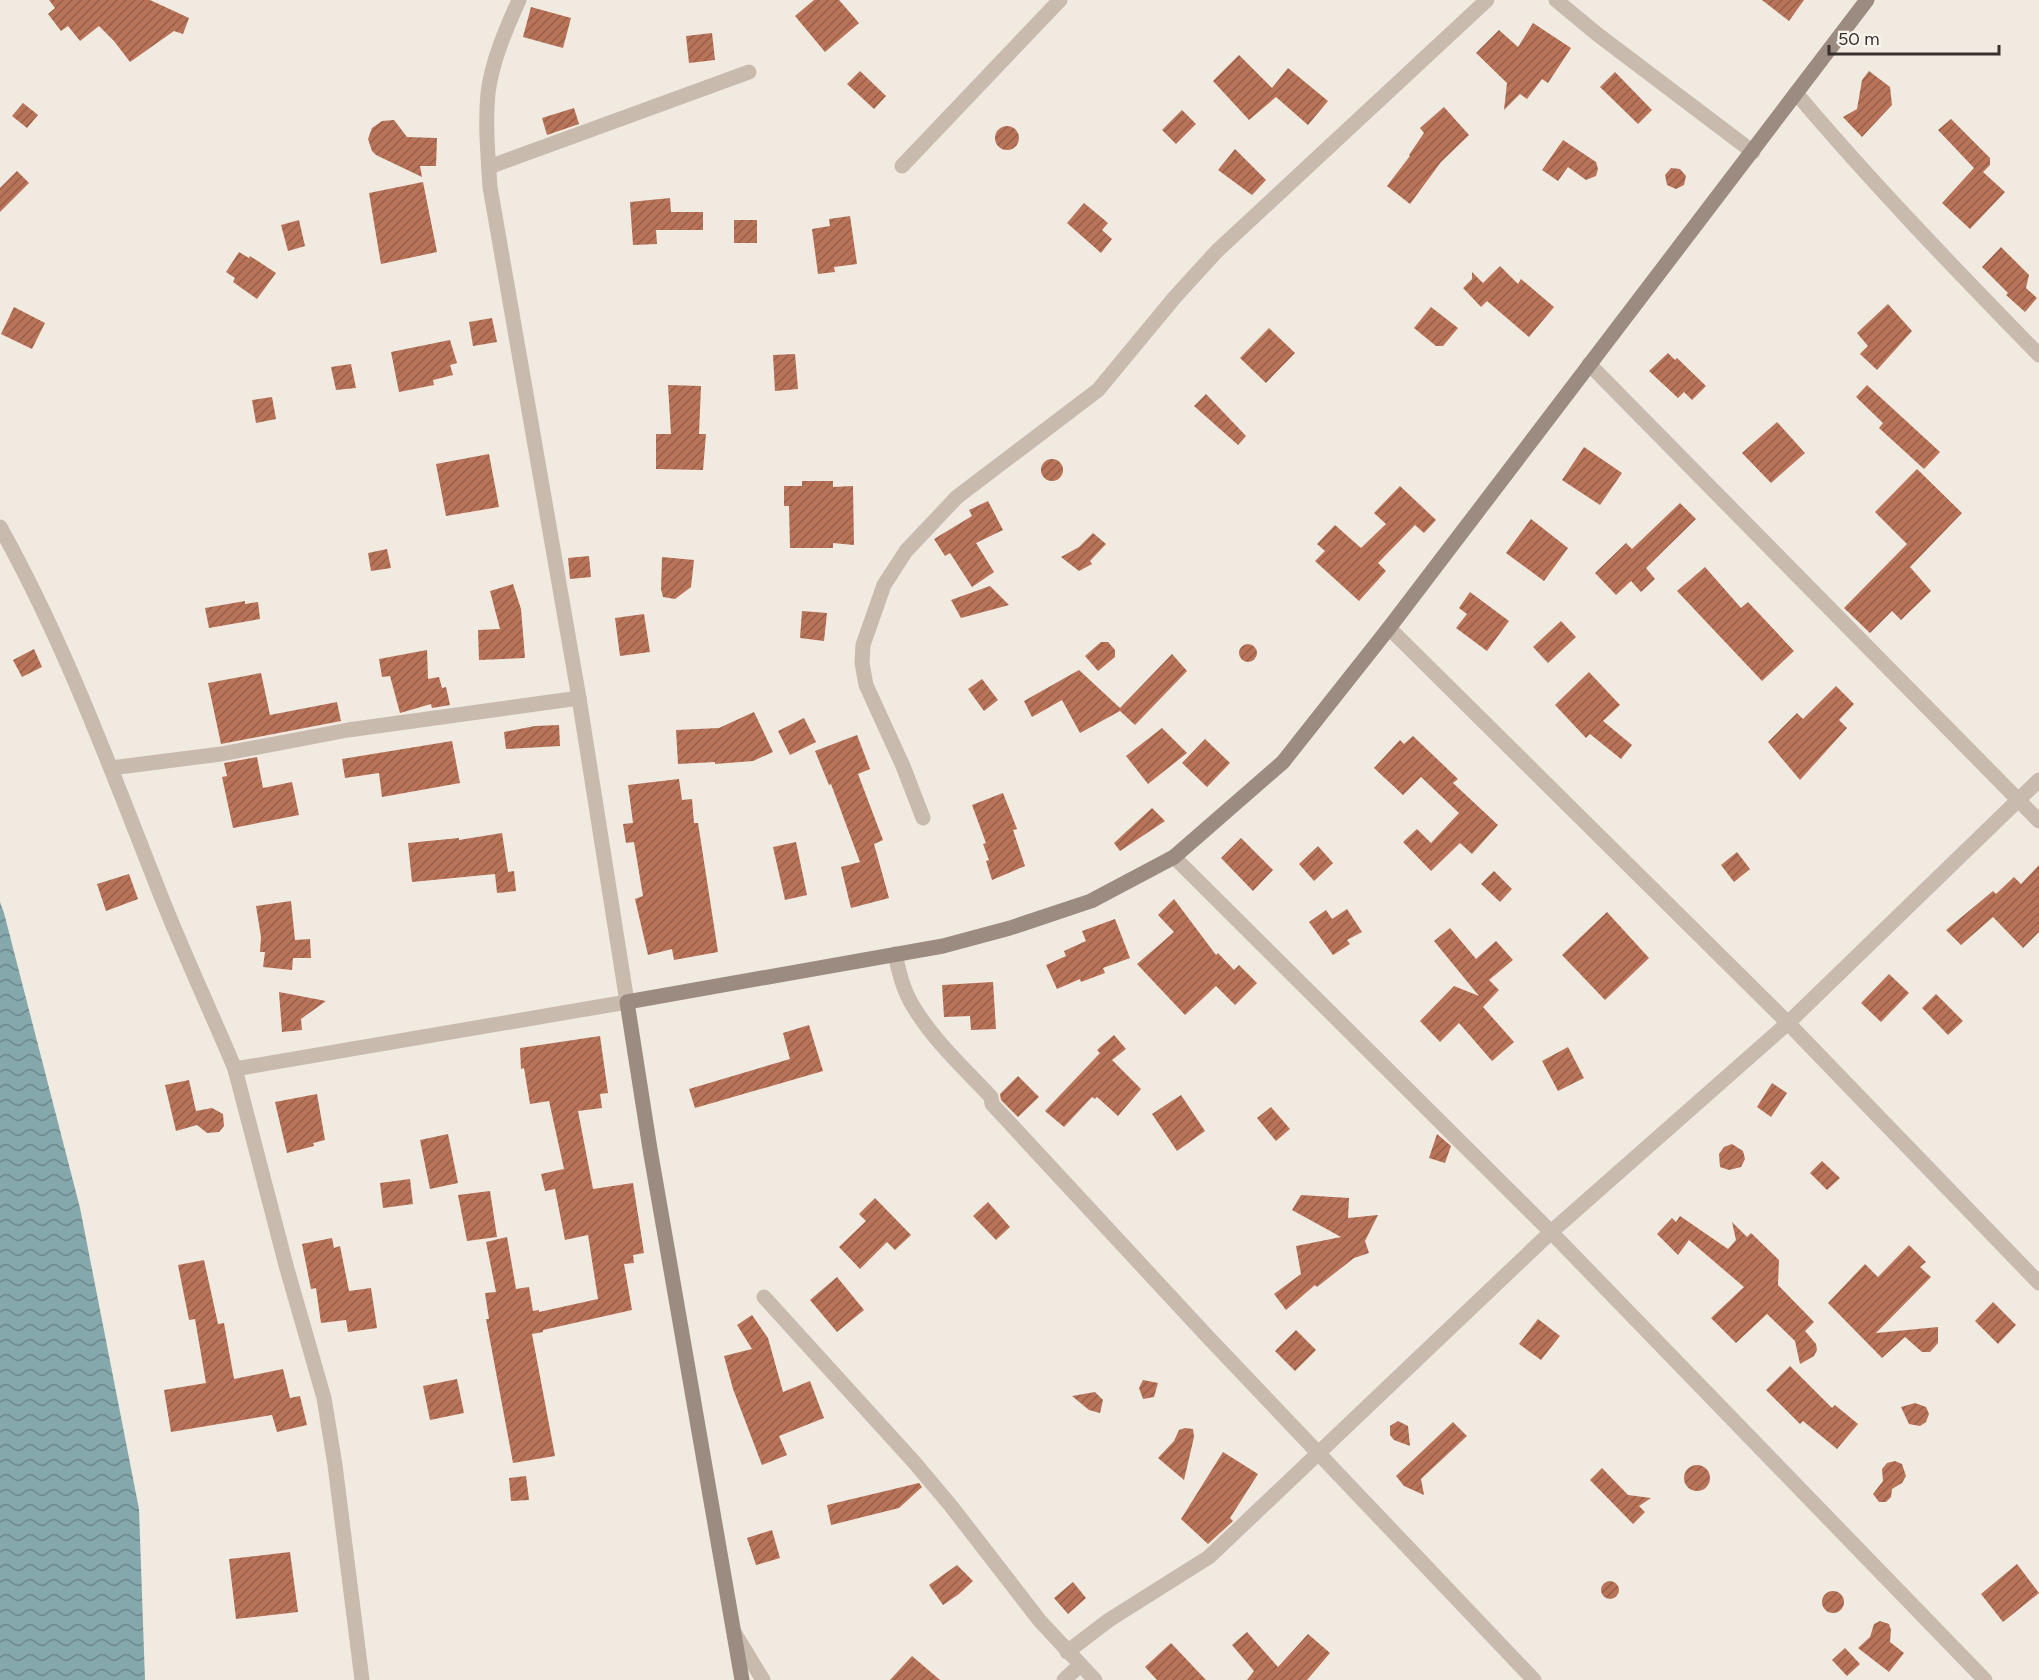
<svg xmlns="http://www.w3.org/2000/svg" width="2039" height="1680" font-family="Figtree,sans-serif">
<defs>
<pattern id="water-waves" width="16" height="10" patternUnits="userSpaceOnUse" patternTransform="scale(1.5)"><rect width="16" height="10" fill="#84a8ab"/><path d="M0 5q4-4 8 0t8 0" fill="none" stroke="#6d898b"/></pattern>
<pattern id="building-hatch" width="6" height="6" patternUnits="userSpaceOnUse" patternTransform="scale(1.5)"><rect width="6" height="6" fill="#b87358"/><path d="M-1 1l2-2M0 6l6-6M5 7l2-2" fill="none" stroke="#965f49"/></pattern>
</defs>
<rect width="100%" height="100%" fill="#f1eae1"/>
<path fill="url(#water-waves)" d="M0 902 4 913 80 1208 139 1509 145 1680H0Z"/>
<g fill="url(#building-hatch)">
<path d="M49 0H150L189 18 183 34 174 31 130 62 114 41 99 26 80 41 68 26 61 31 48 14 55 8Z"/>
<path d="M814 0H839L859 23 825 52 795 16Z"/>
<path d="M1762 0H1804L1789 21Z"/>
<path d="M531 7 571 18 563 48 523 37Z"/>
<path d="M1533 23 1571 48 1548 83 1542 79 1527 99 1520 94 1504 110 1507 83 1476 53 1499 30 1518 47Z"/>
<path d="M712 33 715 60 689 63 686 36Z"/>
<path d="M1239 55 1272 88 1288 68 1328 101 1308 125 1276 97 1249 120 1213 81Z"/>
<path d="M860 71 886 96 874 109 847 84Z"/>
<path d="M1869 71 1890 87 1892 105 1862 137 1843 117 1857 109 1862 80Z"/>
<path d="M1615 72 1652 110 1638 124 1600 87Z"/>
<path d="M23 103 38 115 27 128 12 116Z"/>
<path d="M1444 107 1469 135 1441 162 1410 204 1387 186 1410 156 1409 155 1424 133 1420 128Z"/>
<path d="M574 108 579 124 547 135 542 118Z"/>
<path d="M1182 110 1196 124 1176 144 1162 130Z"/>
<path d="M1951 119 1990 158V165L1983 172 2005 192 1970 229 1942 203 1974 168 1938 130Z"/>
<path d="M394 120 407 137 437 138 436 166H420L422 177 376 155 372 151 368 139 372 128 382 121Z"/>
<circle cx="1007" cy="138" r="12"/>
<path d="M1563 140 1596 162 1598 169 1596 176 1586 180 1568 167 1558 181 1542 170Z"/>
<path d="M1235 149 1266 180 1252 195 1218 170Z"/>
<path d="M1671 168 1680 169 1686 176 1684 185 1676 189 1667 185 1665 175Z"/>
<path d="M17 171 29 183 0 212V188Z"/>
<path d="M423 182 437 252 381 264 369 193Z"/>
<path d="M670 198 671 212H703V230H656L657 244 633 245 630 202Z"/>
<path d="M1084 203 1108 223 1102 230 1112 239 1101 253 1067 223Z"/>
<path d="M850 216 857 264 834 267 835 272 818 274 812 229 830 226 829 219Z"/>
<path d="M299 220 305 246 288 251 281 225Z"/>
<rect x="734" y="220" width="23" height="23"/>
<path d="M2001 247 2029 275 2026 288 2037 298 2025 312 2006 295 2008 293 1982 267Z"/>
<path d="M239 252 249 258 250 256 276 273 257 299 233 282 235 278 226 272Z"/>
<path d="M1500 266 1518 284 1521 279 1554 307 1529 337 1487 301 1481 307 1463 288 1472 279V272L1483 283Z"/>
<path d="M1888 304 1912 331 1877 370 1860 354 1868 346 1857 333Z"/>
<path d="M14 307 45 323 32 349 1 334Z"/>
<path d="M1431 307 1458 328 1443 346H1436L1414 328Z"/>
<path d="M492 318 497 342 473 346 469 322Z"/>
<path d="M1269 328 1295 353 1266 383 1240 358Z"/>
<path d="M450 340 457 363 450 365 453 375 433 380 434 385 399 392 391 352Z"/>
<path d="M1668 353 1675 360 1677 358 1706 386 1692 400 1684 392 1678 398 1649 371Z"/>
<path d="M795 354 798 389 775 391 773 355Z"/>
<path d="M351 364 356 388 336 390 331 367Z"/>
<path d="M668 385 701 386 699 434H706L703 470 656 469V434H671Z"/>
<path d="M1867 385 1940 452 1924 469 1879 428 1883 423 1856 397Z"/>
<path d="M1206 394 1246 436 1238 445 1194 406Z"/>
<path d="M272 397 276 419 256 423 252 400Z"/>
<path d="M1777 422 1805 453 1771 483 1742 453Z"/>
<path d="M1584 447 1622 473 1600 505 1562 480Z"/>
<path d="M489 454 499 507 446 516 436 464Z"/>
<circle cx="1052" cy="470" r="11"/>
<path d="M1917 469 1962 513 1910 567 1931 591 1901 620 1892 611 1870 633 1844 608 1907 544 1875 512Z"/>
<path d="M802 481H833V487L853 486 854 545 833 543V548H790L789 506H784V486H802Z"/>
<path d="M1400 486 1436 520 1424 533 1415 525 1378 563 1386 571 1359 601 1315 561 1325 551 1317 544 1335 525 1361 548 1386 524 1374 513Z"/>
<path d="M988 501 1003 530 976 543 994 572 972 587 950 553 945 556 934 539 972 516 969 510Z"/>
<path d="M1680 503 1696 519 1646 568 1655 579 1641 592 1631 581 1616 595 1595 573 1626 543 1632 549Z"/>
<path d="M1531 519 1568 548 1544 581 1506 553Z"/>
<path d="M1093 533 1106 544 1090 561 1092 564 1079 571 1061 557 1079 547Z"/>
<path d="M387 549 391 568 371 571 368 553Z"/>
<path d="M589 556 591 577 570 579 568 558Z"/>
<path d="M662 557 694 560 691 587 675 599 663 597 661 589Z"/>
<path d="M1705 567 1741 608 1748 602 1794 651 1762 681 1677 591Z"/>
<path d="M513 584 521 609 525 658 479 660 478 630 500 629 490 591Z"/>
<path d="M990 586 1009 605 961 618 951 600Z"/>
<path d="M1470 592 1509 621 1487 651 1456 628 1467 614 1459 608Z"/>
<path d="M245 601V604L258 602 260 619 209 628 205 608Z"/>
<path d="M802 611 827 613 824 641 800 638Z"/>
<path d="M644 614 650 652 620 656 615 618Z"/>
<path d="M1561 621 1576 637 1548 663 1533 647Z"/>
<path d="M1101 642H1108L1115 650V657L1098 671 1085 656Z"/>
<circle cx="1248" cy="653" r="9"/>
<path d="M34 649 42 667 22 677 13 660Z"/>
<path d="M427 650 428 679 439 677 442 688 446 687 450 705 432 708 431 704 400 713 390 676 382 677 379 659Z"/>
<path d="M1172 654 1187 671 1135 725 1120 711 1080 733 1062 700 1032 717 1024 701 1079 670 1120 708Z"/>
<path d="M1589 672 1620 705 1603 721 1632 745 1621 759 1590 734 1586 738 1555 705Z"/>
<path d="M261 673 270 715 337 702 341 721 221 744 208 683Z"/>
<path d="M982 679 998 700 984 711 968 689Z"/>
<path d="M1836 686 1854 704 1839 720 1847 728 1800 780 1768 742 1797 713 1803 719Z"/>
<path d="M754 712 773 752 753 761 715 764V762L678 764 676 730 719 728Z"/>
<path d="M804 718 816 742 790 755 778 731Z"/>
<path d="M559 725 560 746 506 749 504 732 535 726Z"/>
<path d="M1162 728 1187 753 1148 784 1126 756Z"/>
<path d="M857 735 870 769 858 774 883 840 874 844 889 898 851 908 841 867 860 862 831 784 829 785 815 751Z"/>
<path d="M1413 736 1458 779 1453 783 1498 825 1472 854 1460 843 1431 871 1403 842 1417 829 1431 843 1459 813 1421 777 1403 795 1374 768 1400 740 1404 744Z"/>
<path d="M1205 739 1230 763 1207 787 1182 763Z"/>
<path d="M452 741 460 783 382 797 379 773 345 778 342 759Z"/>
<path d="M257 757 263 788 292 782 299 815 233 828 222 777 227 776 224 763Z"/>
<path d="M679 779 682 800 692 799 694 823H698L718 952 674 960 672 949 648 955 635 899 643 896 634 842 626 843 623 824 633 823 628 785Z"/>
<path d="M1003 793 1017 829 1013 830 1025 866 992 880 986 861 989 860 983 844 986 843 972 805Z"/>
<path d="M1152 808 1165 821 1120 851 1114 843Z"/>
<path d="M502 833 508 872 514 871 516 891 497 893 495 874 412 882 408 843 459 838V840Z"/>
<path d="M1241 838 1273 870 1253 891 1221 858Z"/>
<path d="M796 842 807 895 785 900 773 847Z"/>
<path d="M1318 846 1333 863 1314 881 1299 864Z"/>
<path d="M1737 852 1750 869 1734 882 1721 865Z"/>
<path d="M2039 865V932L2023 948 1993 917 1961 945 1946 930 1993 891 1996 894 2014 877 2021 884Z"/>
<path d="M1494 871 1512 889 1500 902 1481 884Z"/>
<path d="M129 874 138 899 106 911 97 884Z"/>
<path d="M1174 899 1216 955 1218 953 1234 970 1239 965 1257 983 1235 1005 1216 986 1185 1015 1137 964 1174 932 1158 915Z"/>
<path d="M291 901 295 940 310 939 311 958H293L292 970 263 967 265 952H260L261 937 256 906Z"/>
<path d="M1347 909 1362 932 1347 940 1350 944 1333 955 1309 922 1326 910 1332 919Z"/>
<path d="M1607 912 1649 958 1605 1000 1562 955Z"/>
<path d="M1115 919 1130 958 1103 968 1105 973 1081 982 1080 979 1057 989 1046 965 1066 956 1064 951 1086 941 1082 931Z"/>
<path d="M1450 928 1476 959 1496 941 1513 960 1489 980 1499 990 1483 1007 1514 1042 1492 1061 1459 1023 1440 1042 1420 1021 1454 986 1479 996 1434 941Z"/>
<path d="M1889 974 1909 993 1881 1022 1861 1003Z"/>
<path d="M993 982 996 1029 971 1030 970 1016 944 1017 942 985Z"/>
<path d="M279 992 326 1001 301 1019 302 1030 282 1032Z"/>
<path d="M1936 994 1963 1021 1948 1035 1922 1008Z"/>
<path d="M809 1025 823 1071 695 1108 689 1089 790 1059 783 1033Z"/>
<path d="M1114 1035 1126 1049 1112 1060 1141 1089 1118 1116 1097 1097 1095 1099 1092 1097 1064 1127 1045 1111 1100 1053 1097 1050Z"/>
<path d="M600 1036 608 1093 600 1094 602 1108 578 1111 593 1189 633 1183 644 1253 633 1255 634 1263 624 1264 632 1310 543 1330V1332L532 1334 555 1456 513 1463 486 1319H489L485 1293 496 1292 486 1242 507 1237 516 1289 529 1287 533 1311 539 1310V1312L598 1299 588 1235 565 1240 555 1189 545 1191 541 1174 564 1169 549 1101 530 1104 524 1068 521 1069 520 1048Z"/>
<path d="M1568 1047 1584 1078 1558 1091 1542 1061Z"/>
<path d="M1018 1076 1039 1097 1018 1117 1001 1100 1000 1094Z"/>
<path d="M189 1080 196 1111 212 1108 223 1114 224 1126 219 1132 207 1133 197 1125 176 1131 165 1085Z"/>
<path d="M1772 1083 1787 1093 1771 1117 1757 1107Z"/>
<path d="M317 1094 325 1140 313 1143 314 1146 287 1153 275 1102Z"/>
<path d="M1181 1095 1205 1131 1177 1151 1152 1114Z"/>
<path d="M1271 1107 1290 1129 1276 1141 1257 1118Z"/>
<path d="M448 1134 458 1183 430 1189 420 1140Z"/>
<path d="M1437 1134 1451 1146 1445 1163 1429 1158Z"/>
<path d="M1732 1144 1743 1151 1745 1159 1741 1167 1729 1170 1720 1167 1719 1154 1724 1147Z"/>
<path d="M1822 1161 1840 1178 1827 1190 1810 1173Z"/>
<path d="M410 1179 413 1204 383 1208 380 1183Z"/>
<path d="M490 1191 497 1237 467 1241 458 1195Z"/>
<path d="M1301 1195 1349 1198 1348 1218 1378 1215 1365 1241 1369 1253 1354 1258 1317 1287 1315 1285 1286 1310 1274 1294 1301 1274 1296 1246 1341 1237 1292 1210Z"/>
<path d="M875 1198 911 1235 895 1250 887 1242 860 1269 839 1247 866 1221 859 1214Z"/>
<path d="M988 1202 1010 1227 996 1240 973 1216Z"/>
<path d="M1680 1216 1728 1249 1736 1240 1732 1222 1747 1237 1751 1233 1779 1260 1778 1285 1814 1322 1805 1331 1816 1344 1817 1350 1814 1356 1800 1364 1795 1341 1767 1314 1736 1343 1711 1318 1744 1287 1689 1240 1678 1255 1657 1234 1672 1218 1676 1222Z"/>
<path d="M332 1238 334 1248 340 1246 349 1291 371 1288 377 1328 348 1332 346 1320 321 1323 316 1288 311 1289 302 1244Z"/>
<path d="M1909 1245 1926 1262 1920 1267 1931 1277 1876 1333 1938 1327V1343L1930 1352H1922L1905 1337 1882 1358 1828 1303 1865 1264 1878 1277Z"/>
<path d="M204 1260 218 1324 224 1323 234 1379 283 1369 290 1398 300 1396 307 1425 277 1432 272 1415 171 1432 164 1390 206 1383 195 1319 189 1320 178 1265Z"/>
<path d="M837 1277 864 1310 837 1332 810 1300Z"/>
<path d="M1993 1302 2016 1325 1998 1344 1975 1321Z"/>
<path d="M752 1315 768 1338 783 1392 810 1381 824 1418 779 1436 787 1455 762 1465 733 1389 724 1356 752 1349 737 1325Z"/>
<path d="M1538 1319 1560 1336 1541 1360 1519 1344Z"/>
<path d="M1296 1330 1316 1350 1295 1371 1275 1351Z"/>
<path d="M1790 1366 1832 1408 1835 1405 1858 1424 1837 1449 1803 1421 1800 1424 1766 1390Z"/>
<path d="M457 1379 464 1413 430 1420 423 1386Z"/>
<path d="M1143 1380 1158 1383 1154 1397 1143 1399 1139 1388Z"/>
<path d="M1095 1392 1103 1400 1100 1413 1089 1410 1072 1396Z"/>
<path d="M1915 1403 1926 1407 1929 1414 1926 1422 1920 1426 1909 1424 1901 1407Z"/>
<path d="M1398 1421 1408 1426 1410 1446 1394 1440 1390 1435V1426Z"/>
<path d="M1453 1422 1467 1436 1421 1479 1424 1495 1404 1486 1396 1476Z"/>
<path d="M1185 1428 1193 1429 1194 1437 1184 1480 1158 1458 1174 1441 1179 1430Z"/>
<path d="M1223 1452 1258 1474 1230 1518 1233 1521 1208 1544 1181 1519Z"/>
<path d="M1895 1461 1902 1464 1906 1476 1902 1483 1892 1489 1891 1497 1886 1502H1879L1873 1494 1883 1481 1882 1469 1887 1463Z"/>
<circle cx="1697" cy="1478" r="13"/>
<path d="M1602 1468 1628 1495 1651 1498 1639 1506 1645 1512 1633 1524 1590 1480Z"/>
<path d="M526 1476 529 1500 511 1501 509 1478Z"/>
<path d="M919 1483 922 1487 899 1508 831 1525 827 1505Z"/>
<path d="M772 1530 780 1558 756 1565 747 1538Z"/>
<path d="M290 1552 298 1612 236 1619 229 1559Z"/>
<path d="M2017 1564 2039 1593 2003 1622 1981 1594Z"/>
<path d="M957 1565 973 1581 959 1594 943 1605 929 1585Z"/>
<circle cx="1610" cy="1590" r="9"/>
<path d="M1073 1582 1086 1598 1068 1614 1054 1598Z"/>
<circle cx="1833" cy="1602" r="11"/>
<path d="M1880 1621 1889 1624 1891 1630 1890 1642 1904 1653 1889 1672 1858 1648 1870 1637 1874 1624Z"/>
<path d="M1247 1632 1278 1667 1308 1634 1330 1653 1307 1680H1247L1254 1671 1232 1645Z"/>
<path d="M1171 1643 1206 1680H1157L1145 1667Z"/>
<path d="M1845 1648 1860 1664 1847 1676 1832 1660Z"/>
<path d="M912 1656 940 1680H890Z"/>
</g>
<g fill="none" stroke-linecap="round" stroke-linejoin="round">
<g stroke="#c8bbae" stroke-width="15">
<path d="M1556 0 1597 34 1753 152"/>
<path d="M1796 93C1873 184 1956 270 2039 355"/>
<path d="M902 166 1060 0"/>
<path d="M489 167 749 72"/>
<path d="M1589 364 2039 821"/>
<path d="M0 527C67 647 114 778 165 906 187 961 212 1014 235 1069L627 1002 579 698 490 187C488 156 485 124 488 93 492 61 506 29 519 0"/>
<path d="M1389 628 1788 1023 2039 1283"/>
<path d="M111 768 221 754 348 730 579 698"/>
<path d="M923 818 903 766 866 685 862 663 863 645 884 585 906 551 957 497 1098 390 1175 297 1217 251 1487 0"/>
<path d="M1174 857 1551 1232 1985 1680"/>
<path d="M895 954C899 972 903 990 913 1006 933 1040 964 1068 991 1097L992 1104 1207 1336 1534 1680"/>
<path d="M235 1069 287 1269 324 1398 335 1465 362 1680"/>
<path d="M764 1297 914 1462 951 1506 1040 1621 1095 1680"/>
<path d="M735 1634 763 1680"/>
<path d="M1067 1652 1109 1620 1209 1557 1551 1232 1788 1023 2039 780"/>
<path d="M1064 1680 1080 1665"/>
</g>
<path stroke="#9b8b80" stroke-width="15" d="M742 1680 650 1149 627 1002 943 946 1010 928 1091 901 1174 857 1283 762 1389 628 1867 0"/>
</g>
<path d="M1829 45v9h170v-9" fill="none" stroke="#37302c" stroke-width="3"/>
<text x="1838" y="45" font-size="18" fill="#37302c" stroke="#f9f4ee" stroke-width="4.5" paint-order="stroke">50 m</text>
</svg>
